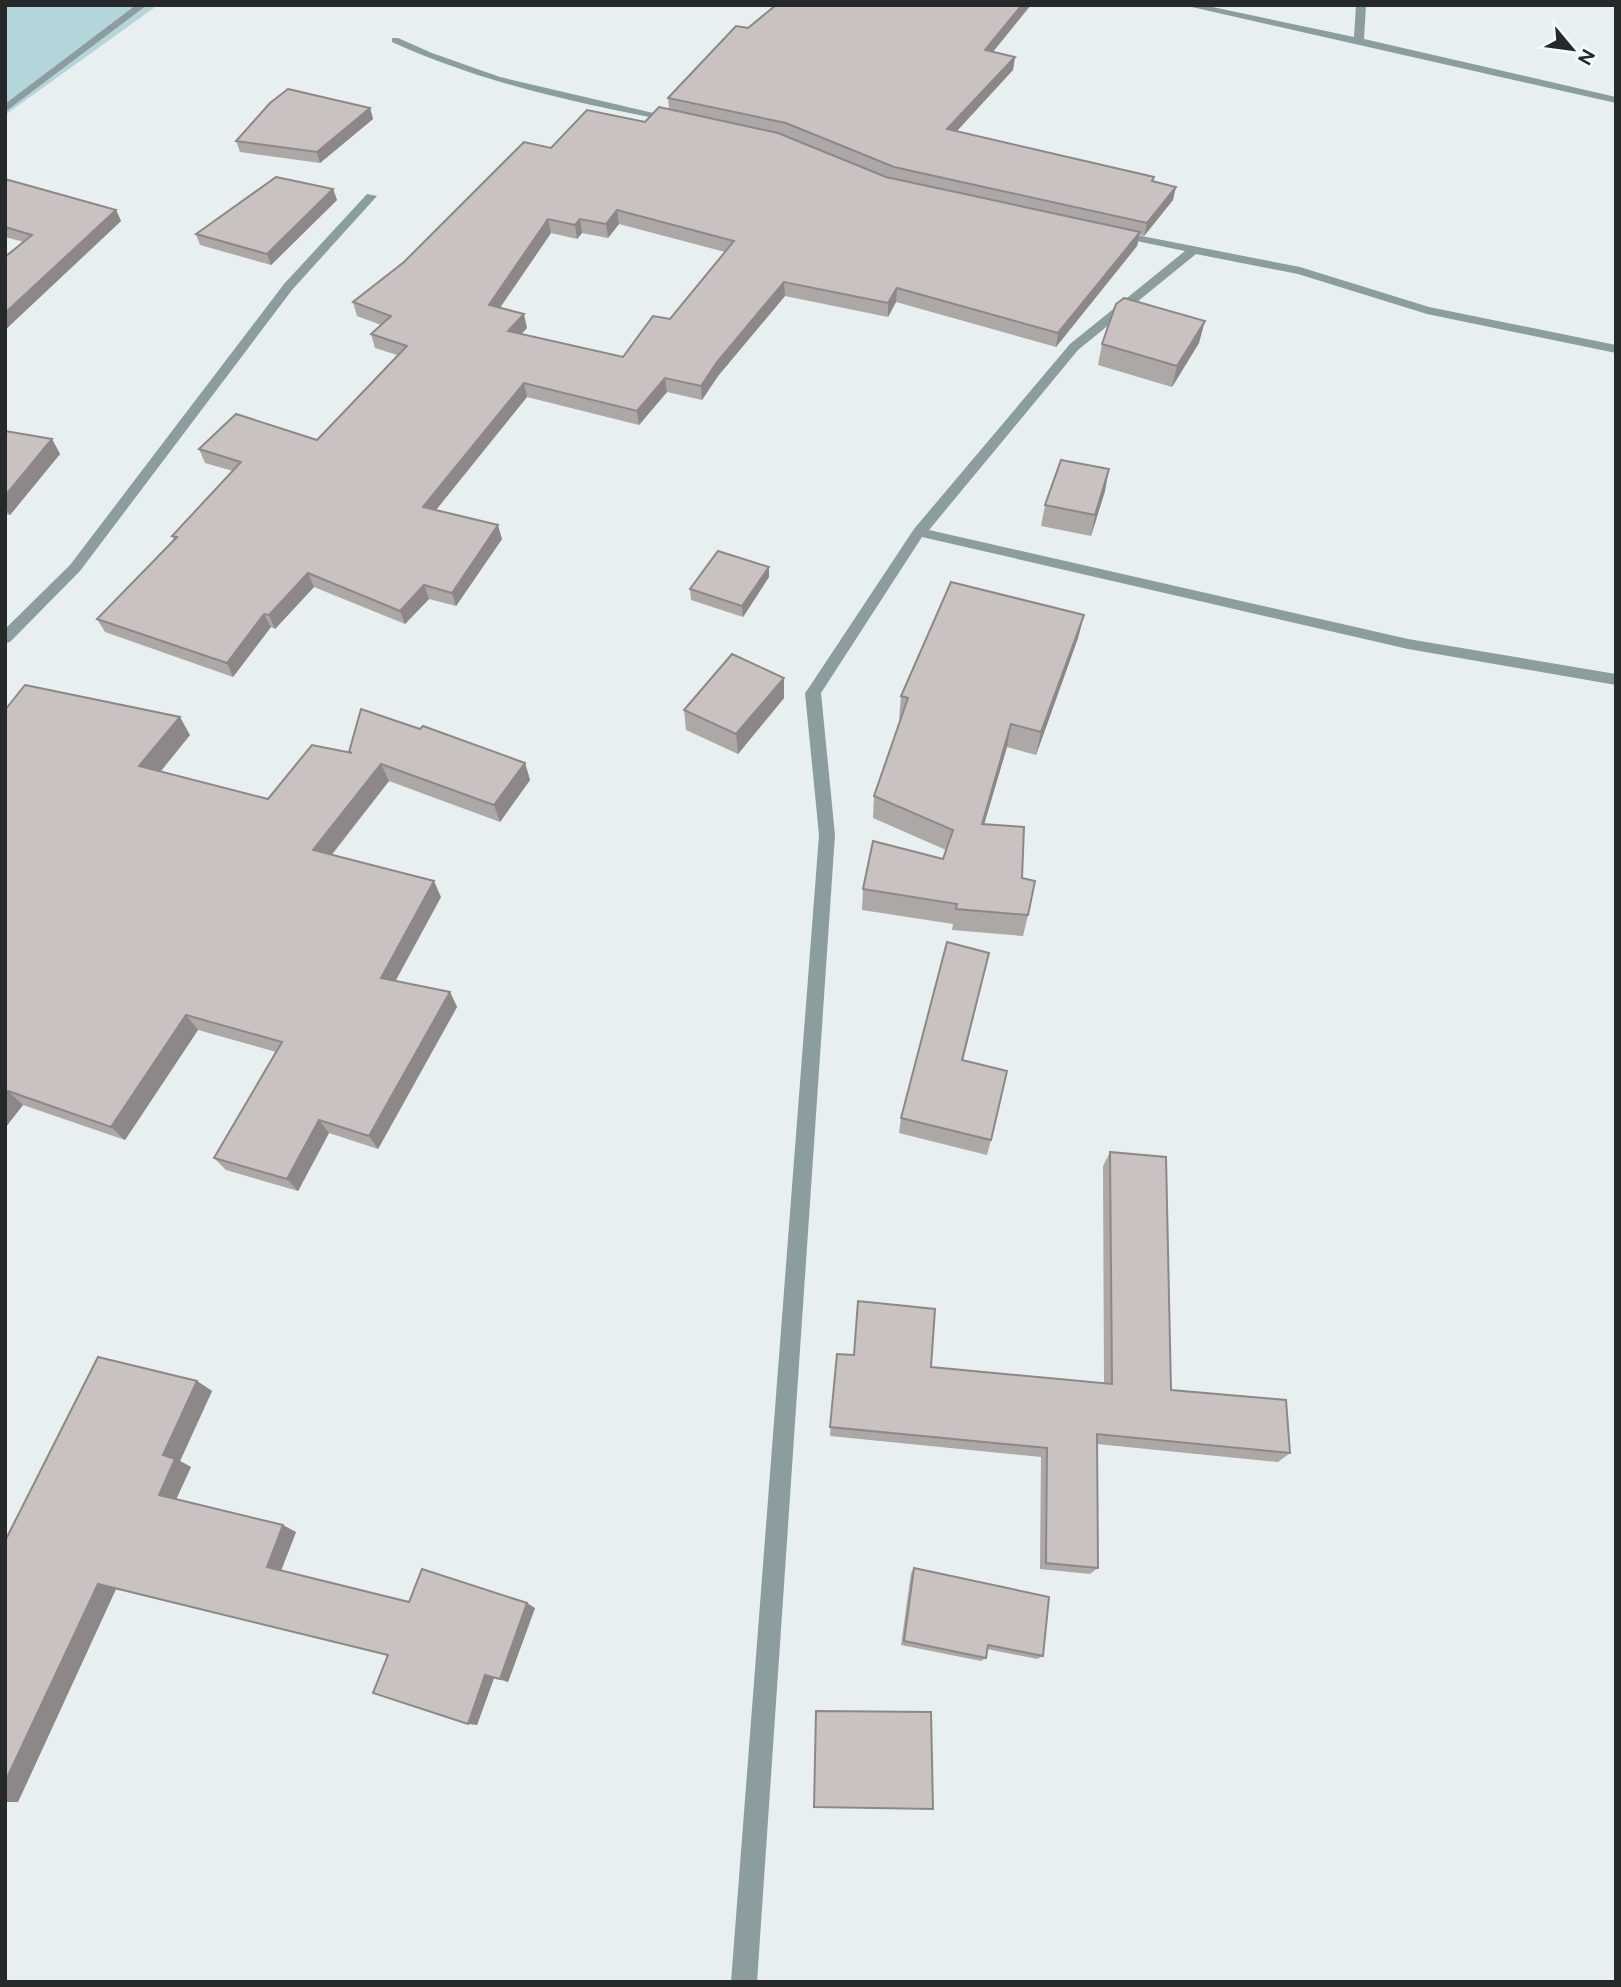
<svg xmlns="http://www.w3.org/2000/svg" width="1621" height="1987" font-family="Figtree,sans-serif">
<rect width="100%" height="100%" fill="#e7eff0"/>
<path fill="#b4d6db" d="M5 5H158L5 115Z"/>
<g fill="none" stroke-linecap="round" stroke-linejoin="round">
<g fill="#8c9d9f" fill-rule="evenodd">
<path d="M136 5H147L5 112V104Z"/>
<path d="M1183 5H1203L1354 37 1356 5H1366L1364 39 1616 97V103Z"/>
<path d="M392 38H398L432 53 500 77 679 119 674 122C577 103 482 83 392 42Z"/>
<path d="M367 194 377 196 292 290 80 571 10 642 5 643V629L70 565 284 284Z"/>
<path d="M1116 231 1300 267 1429 307 1616 345V353L1427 314 1298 274 1196 254 1078 350 929 530 1408 639 1616 674V685L1408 649 922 537 821 693 835 835 757 1982H731L819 835 805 693 808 689 914 529 1070 344 1185 251 1112 236 1110 234Z"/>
</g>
</g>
<g fill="#ada7a6" fill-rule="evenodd">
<path d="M748 28 993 51 1015 57 1013 70 956 131 1154 177 1153 182 1173 200 1144 236 1139 235 1137 246 1056 347 896 302 888 317 785 296 718 376 702 400 667 392 639 425 527 397 436 510 502 539 456 606 429 599 405 624 314 587 275 629 271 627 233 677 105 632 97 619 174 540 172 536 233 471 205 463 199 449 317 440 397 355 375 348 371 334 381 325 357 316 353 302 551 148 645 122 669 109 668 98ZM619 224 725 252 670 319 623 357 521 334 527 328 500 308 551 233 577 239 582 233 608 238Z"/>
<path d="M370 108 373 119 320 163 240 152 236 141Z"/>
<path d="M5 179 116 210 121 221 5 330V257L24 242 5 237Z"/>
<path d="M333 189 337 200 271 265 200 245 196 234Z"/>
<path d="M1199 343 1172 387 1098 365 1102 344Z"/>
<path d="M5 431 52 439 60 454 10 515 5 514Z"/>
<path d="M1105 491 1091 536 1041 526 1045 505Z"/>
<path d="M769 567V577L743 617 691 600 690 589Z"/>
<path d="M1084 615 1078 638 1036 755 1007 747 984 824 1022 878 1028 915 1023 936 952 930 953 924 862 910 863 889 943 859 946 850 873 818 874 796 901 719H899L901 696Z"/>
<path d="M784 698 738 754 686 730 684 710Z"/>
<path d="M5 710 190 735 161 771 268 799 349 752 420 729 525 763 530 780 500 822 389 781 332 855 441 897 395 981 450 992 457 1007 378 1149 329 1133 298 1191 226 1170 214 1158 276 1052 198 1030 125 1140 23 1105 5 1128Z"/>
<path d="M985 970 963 1061 991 1140 987 1155 899 1133 901 1118Z"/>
<path d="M1110 1152 1171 1390 1290 1453 1278 1462 1097 1444 1098 1568 1090 1574 1040 1569 1041 1457 830 1436 837 1354 931 1367 1104 1383 1103 1166Z"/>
<path d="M197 1381 212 1391 180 1461 191 1467 176 1499 296 1532 281 1571 409 1602 535 1608 508 1682 494 1678 477 1725 388 1655 116 1589 18 1802Z"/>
<path d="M914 1568 1043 1656 1037 1659 987 1649 986 1658 981 1661 901 1645 911 1573Z"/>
</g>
<g fill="#8d8887">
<path d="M1022 5H1031L984 63 985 50Z"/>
<path d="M1015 57 1013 70 946 143 947 129Z"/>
<path d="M370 108 373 119 320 163 317 152Z"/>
<path d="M1176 187 1173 200 1144 236 1147 223Z"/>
<path d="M333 189 337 200 271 265 267 254Z"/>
<path d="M116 210 121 221 5 330V313Z"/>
<path d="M617 210 619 224 608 238 606 224Z"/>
<path d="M548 219 551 233 492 319 489 305Z"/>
<path d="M580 219 582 233 577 239 575 225Z"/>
<path d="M1140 232 1137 246 1056 347 1058 333Z"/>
<path d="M784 282 785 296 718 376 702 400 701 386 717 362Z"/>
<path d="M897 288 896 302 888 317V303Z"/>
<path d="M524 314 527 328 511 345 508 331Z"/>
<path d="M1205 321 1199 343 1172 387 1177 366Z"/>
<path d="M665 378 667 392 639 425 637 411Z"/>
<path d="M524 383 527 397 427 521 423 507Z"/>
<path d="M52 439 60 454 10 515 5 507V496Z"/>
<path d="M1109 469 1105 491 1091 536 1095 515Z"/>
<path d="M498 525 502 539 456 606 452 593Z"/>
<path d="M769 567V577L743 617 742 606Z"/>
<path d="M308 573 314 587 275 629 269 615Z"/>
<path d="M424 585 429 599 405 624 400 611Z"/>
<path d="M264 614 271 627 233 677 227 663Z"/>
<path d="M1084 615 1078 638 1036 755 1041 732Z"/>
<path d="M784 678V698L738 754 736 734Z"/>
<path d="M180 717 190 735 151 783 139 766Z"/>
<path d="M1011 724 1007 747 978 845 982 824Z"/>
<path d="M525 763 530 780 500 822 494 805Z"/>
<path d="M381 764 389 781 322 866 313 850Z"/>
<path d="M434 881 441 897 389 993 381 978Z"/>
<path d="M450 992 457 1007 378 1149 369 1136Z"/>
<path d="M186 1015 198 1030 125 1140 111 1127Z"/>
<path d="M8 1091 23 1105 5 1128V1094Z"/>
<path d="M319 1120 329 1133 298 1191 287 1179Z"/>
<path d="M197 1381 212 1391 180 1461 191 1467 175 1502 159 1495 163 1455Z"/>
<path d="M283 1525 296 1532 280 1573 267 1567Z"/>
<path d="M98 1584 116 1589 18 1802H5V1782Z"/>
<path d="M527 1603 535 1608 508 1682 500 1679Z"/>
<path d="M485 1675 494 1678 477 1725 468 1724Z"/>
</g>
<g fill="#c9c2c1" stroke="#8d8887" stroke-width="2" fill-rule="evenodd">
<path d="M776 5H1022L985 50 1015 57 947 129 1154 177 1152 181 1176 187 1147 223 894 167 786 123 668 98 736 26 748 28Z"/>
<path d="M288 89 370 108 317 152 236 141 270 103Z"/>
<path d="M659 107 778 133 886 177 1140 232 1058 333 897 288 888 303 784 282 717 362 701 386 665 378 637 411 524 383 423 507 498 525 452 593 424 585 400 611 308 573 269 615 264 614 227 663 97 619 177 537 172 536 241 462 199 449 236 414 317 440 407 346 371 334 391 316 353 302 404 262 524 142 551 148 587 110 645 122ZM617 210 734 241 670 319 653 316 623 357 508 331 524 314 489 305 548 219 575 225 580 219 606 224Z"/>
<path d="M276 177 333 189 267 254 196 234Z"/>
<path d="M5 179 116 210 5 313V257L32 235 5 227Z"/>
<path d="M1124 298 1205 321 1177 366 1102 344 1116 304Z"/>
<path d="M5 431 52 439 5 496Z"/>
<path d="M1061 460 1109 469 1095 515 1045 505Z"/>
<path d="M718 551 769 567 742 606 690 589Z"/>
<path d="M951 582 1084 615 1041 732 1011 724 982 824 1024 827 1022 878 1035 881 1028 915 956 909 957 904 863 889 873 841 943 859 953 830 874 796 908 698 901 696Z"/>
<path d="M732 654 784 678 736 734 684 710Z"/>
<path d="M25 685 180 717 139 766 268 799 312 745 352 753 349 752 361 709 420 729 423 726 525 763 494 805 381 764 313 850 434 881 381 978 450 992 369 1136 319 1120 287 1179 214 1158 282 1042 186 1015 111 1127 8 1091 5 1094V710Z"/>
<path d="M947 942 989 953 962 1060 1007 1071 991 1140 901 1118Z"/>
<path d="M1110 1152 1166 1157 1171 1390 1286 1400 1290 1453 1097 1434 1098 1568 1046 1563 1047 1448 830 1427 837 1354 854 1355 858 1301 935 1309 931 1367 1112 1384Z"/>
<path d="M98 1357 197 1381 163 1455 175 1459 159 1495 283 1525 267 1567 409 1602 422 1569 527 1603 500 1679 485 1675 468 1724 373 1693 388 1655 98 1584 5 1782V1541Z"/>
<path d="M914 1568 1049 1597 1043 1656 988 1645 986 1658 904 1641Z"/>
<path d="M816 1711 931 1712 933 1809 814 1807Z"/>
</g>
<rect width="1621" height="1987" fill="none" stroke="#262929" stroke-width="14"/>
<g transform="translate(1572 49) rotate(119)" stroke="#f4fcfd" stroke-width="5" paint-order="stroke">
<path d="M0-5L12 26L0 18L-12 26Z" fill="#262929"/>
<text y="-10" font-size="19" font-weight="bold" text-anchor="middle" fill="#262929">N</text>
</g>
</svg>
